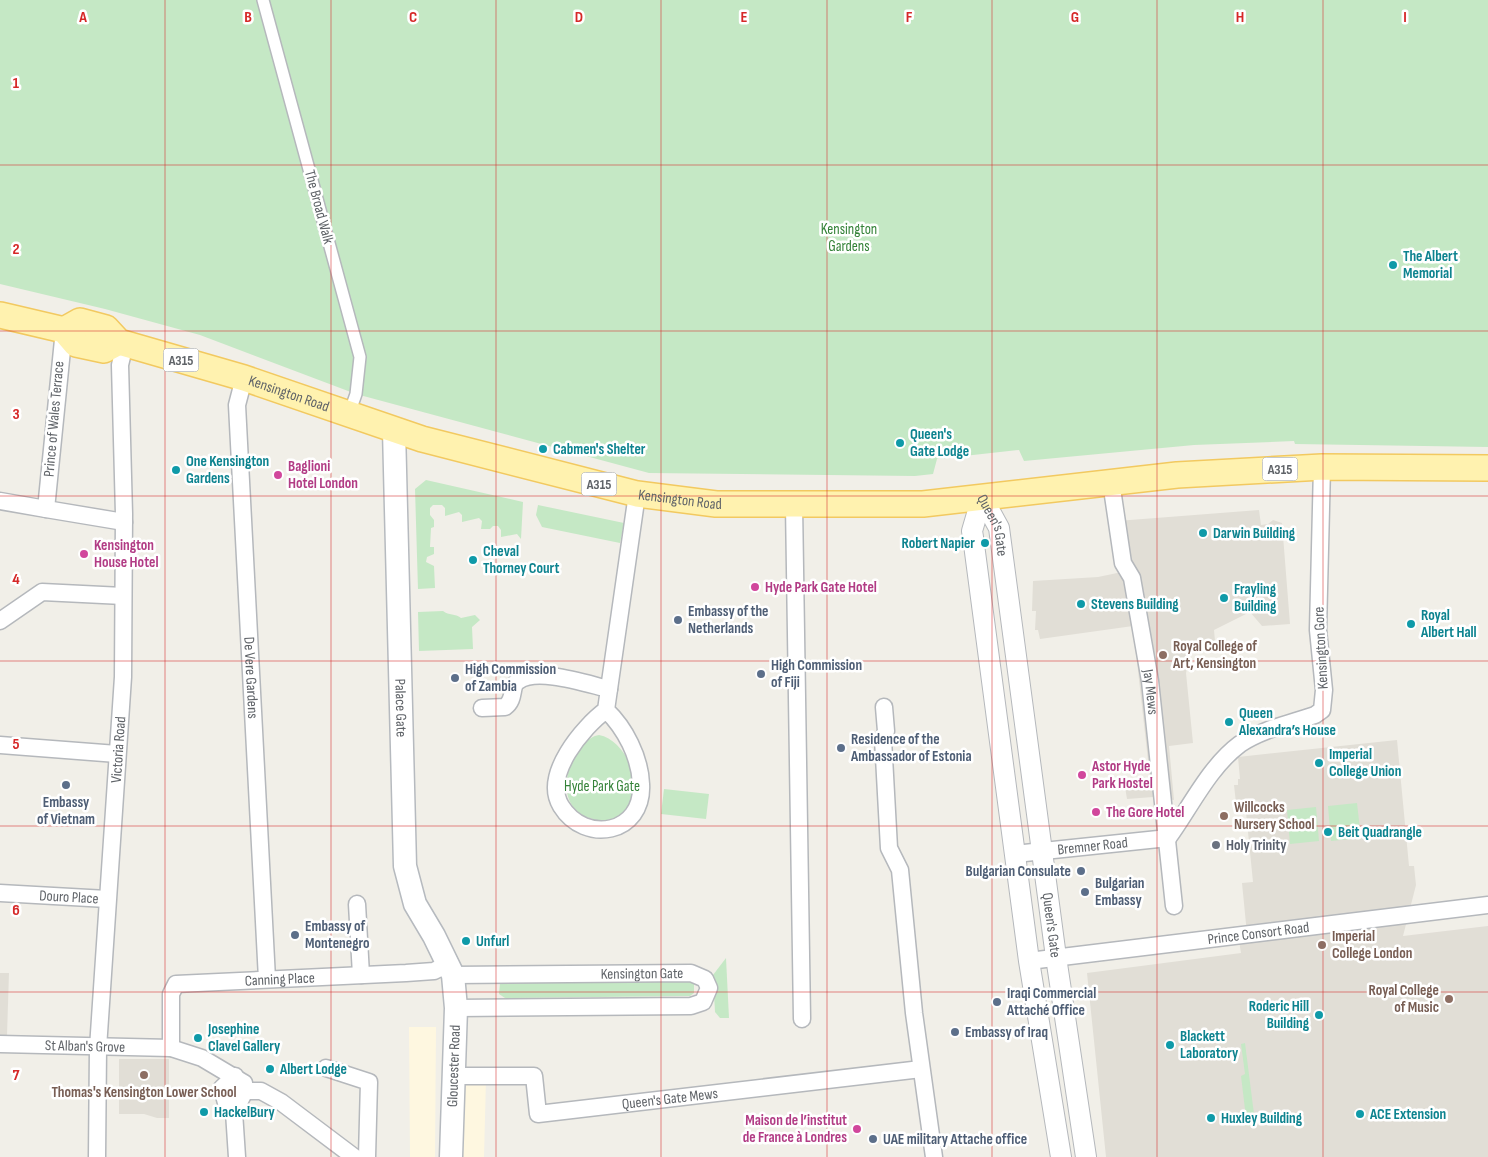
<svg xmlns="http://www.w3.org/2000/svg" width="1488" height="1157" font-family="'Sofia Sans Condensed',sans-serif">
<rect width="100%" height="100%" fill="#f1efe8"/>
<g fill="#fef7e0">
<path d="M409 1027H436L435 1157H410Z"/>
<path d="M459 1078 486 1079 484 1157H460Z"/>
</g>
<g fill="#e1ded6">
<path d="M1259 510 1261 525 1268 524 1273 520 1282 523 1290 624 1262 626 1250 612 1214 630 1215 641 1191 652 1186 673 1193 743 1169 746 1174 800 1153 797 1127 799 1124 781 1150 778 1133 626 1040 639 1038 630H1035L1036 611H1032L1033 581 1098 577 1122 572 1117 521Z"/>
<path d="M1397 740 1409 866H1414L1416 885 1403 936 1488 926V1157H1106L1087 973 1241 953 1238 935 1247 934 1242 883 1253 882 1246 812H1237L1234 785H1238V779H1240L1238 757Z"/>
<path d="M0 973H9L7 1035H0Z"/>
<path d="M119 1059H169V1118H157L144 1114H119Z"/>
</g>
<g fill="#c5e8c5">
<path d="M0 0H1488V447L1295 444 1294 441 1194 445 1024 461 1019 450 937 459 933 474 915 476 649 473 356 394 200 335 105 309 0 284Z"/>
<path d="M426 480 523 502 521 539 517 534 501 537V530L498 526H493L490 529H481L482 521 479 518 462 522V515L459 512 445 516V508L442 505H433L430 508V515L434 520V527L431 528 430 547H434V554L427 557 426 562 434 566 435 588 418 589 415 489Z"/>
<path d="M538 505 624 523 620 543 542 527 536 515Z"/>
<path d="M443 611C449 616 455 613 461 618L475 615 480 620 472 627 473 649 419 651 418 612Z"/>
<path d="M599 735C627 740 647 790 627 809 617 819 607 823 593 819 545 807 572 739 599 735Z"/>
<path d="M664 789 709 794 706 819 661 814Z"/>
<path d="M1357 803 1361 838 1331 841 1328 806Z"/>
<path d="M1316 807 1319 841 1290 844 1287 810Z"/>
<path d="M726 958 729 1018H720L715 1012 713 975Z"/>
<path d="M689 980 694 984V993L690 996 505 998 499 994 500 983Z"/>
<path d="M1245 1043 1255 1122 1254 1125 1247 1126 1241 1076 1245 1074 1241 1044Z"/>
</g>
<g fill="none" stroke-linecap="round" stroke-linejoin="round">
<g stroke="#b5b8bc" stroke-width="14">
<path id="pedestrian" d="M263 0 360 357 356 394 349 414"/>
</g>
<g stroke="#b5b8bc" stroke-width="19">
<g id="minor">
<path d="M64 330 46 509 124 522"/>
<path id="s1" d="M244 378 237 405 267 979"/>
<path id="s2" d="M1111 482 1123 563 1132 578 1150 681 1174 906"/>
<path d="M0 501 46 509"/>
<path d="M794 505 802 1019"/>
<path d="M0 621 42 592 123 596"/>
<path d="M884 707 886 731 883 739 889 848 900 870 914 1013 934 1157"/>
<path d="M482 708 505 707C516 699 510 686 518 681 537 667 587 684 609 689"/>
<path d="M606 710C625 728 640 757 641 784 644 834 585 845 561 806 542 775 583 727 606 710L637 494"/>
<path d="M0 745 117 754"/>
<path d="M1168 838C1190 808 1209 767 1240 744 1263 729 1289 724 1315 715L1322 710 1324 690 1318 630 1322 467"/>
<path id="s3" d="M1015 854 1168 838"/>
<path id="s4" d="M0 893 107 899"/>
<path d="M357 904 361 975"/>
<path id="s5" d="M1029 961 1488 905"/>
<path id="s6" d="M453 975 691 973 705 979 709 988 703 1002 691 1006 456 1008"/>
<path id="s7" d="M0 1044 171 1048 202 1058 244 1083 245 1091 234 1112 237 1157"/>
<path id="s8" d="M171 1048V994L176 984 406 973 434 971 448 964"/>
<path d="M326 1068 369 1082 367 1157"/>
<path id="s9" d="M453 1076H534L538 1114 921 1069"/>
<path d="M245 1091H261L281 1102 354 1157"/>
<path d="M234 1112 226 1103 222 1088 235 1076"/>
<path id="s10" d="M97 1157 98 1048 123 677 124 514 120 365 125 344"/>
</g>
</g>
<g stroke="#b5b8bc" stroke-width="22">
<g id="tertiary">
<path id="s11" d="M982 497 999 528 1056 957 1086 1157"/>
<path d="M982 497 972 531 973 537 1029 961 1061 1157"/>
</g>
</g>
<g stroke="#b6babf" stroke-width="25">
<g id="secondary">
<path id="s12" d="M394 430 405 866 415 904 434 936 453 975 456 1008 451 1157"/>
</g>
</g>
<g stroke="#f2c960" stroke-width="28">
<g id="primary">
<path d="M0 315 64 330 76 344 104 350 119 342"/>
<path id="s13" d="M64 330 80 321 106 328 119 342 244 378 422 439 637 494 716 504H923L1177 475 1322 467 1488 468"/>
</g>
</g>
<use href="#pedestrian" stroke="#fff" stroke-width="11"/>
<use href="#minor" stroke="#fff" stroke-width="16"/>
<use href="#tertiary" stroke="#fff" stroke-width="20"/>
<use href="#secondary" stroke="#fff" stroke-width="22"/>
<use href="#primary" stroke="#fff2af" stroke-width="25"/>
</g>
<path fill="none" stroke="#d62828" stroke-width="1" stroke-opacity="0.55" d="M165 0V1157M331 0V1157M496 0V1157M661 0V1157M827 0V1157M992 0V1157M1157 0V1157M1323 0V1157M0 165H1488M0 331H1488M0 496H1488M0 661H1488M0 826H1488M0 992H1488"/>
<g fill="#0f9aa8" stroke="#fff" stroke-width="2">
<circle cx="1393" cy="265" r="5"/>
<circle cx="900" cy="443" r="5"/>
<circle cx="543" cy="449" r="5"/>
<circle cx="176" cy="470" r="5"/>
<circle cx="1203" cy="533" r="5"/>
<circle cx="985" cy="543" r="5"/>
<circle cx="473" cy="560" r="5"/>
<circle cx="1224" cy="598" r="5"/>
<circle cx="1081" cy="604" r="5"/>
<circle cx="1411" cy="624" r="5"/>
<circle cx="1229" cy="722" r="5"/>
<circle cx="1319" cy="763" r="5"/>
<circle cx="1328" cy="832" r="5"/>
<circle cx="466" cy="941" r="5"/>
<circle cx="1319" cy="1015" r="5"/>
<circle cx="198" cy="1038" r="5"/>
<circle cx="1170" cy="1045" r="5"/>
<circle cx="270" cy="1069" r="5"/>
<circle cx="204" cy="1112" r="5"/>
<circle cx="1360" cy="1114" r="5"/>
<circle cx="1211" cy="1118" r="5"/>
</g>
<g fill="#d1479c" stroke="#fff" stroke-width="2">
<circle cx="278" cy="475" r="5"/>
<circle cx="84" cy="554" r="5"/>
<circle cx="755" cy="587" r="5"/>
<circle cx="1082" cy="775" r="5"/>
<circle cx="1096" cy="812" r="5"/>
<circle cx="857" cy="1129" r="5"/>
</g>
<g fill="#5c6f8a" stroke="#fff" stroke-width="2">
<circle cx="678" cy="620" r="5"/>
<circle cx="761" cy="674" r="5"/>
<circle cx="455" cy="678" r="5"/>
<circle cx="841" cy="748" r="5"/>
<circle cx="66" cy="785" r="5"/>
<circle cx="1081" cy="871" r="5"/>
<circle cx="1085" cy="892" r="5"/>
<circle cx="295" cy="935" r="5"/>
<circle cx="997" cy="1002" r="5"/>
<circle cx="955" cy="1032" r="5"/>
<circle cx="873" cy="1139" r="5"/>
</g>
<g fill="#8d6e63" stroke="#fff" stroke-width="2">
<circle cx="1163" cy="655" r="5"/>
<circle cx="1224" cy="816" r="5"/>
<circle cx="1322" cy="945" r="5"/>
<circle cx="1449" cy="999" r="5"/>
<circle cx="144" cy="1075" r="5"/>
</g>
<circle fill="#6b7280" stroke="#fff" stroke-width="2" cx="1216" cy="845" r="5"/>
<g text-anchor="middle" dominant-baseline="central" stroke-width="5" stroke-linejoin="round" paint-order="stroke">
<g fill="#fff" stroke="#8f9295" stroke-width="1">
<rect x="163.5" y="348.5" width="35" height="23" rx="4"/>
<rect x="1262.5" y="457.5" width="35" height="23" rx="4"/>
<rect x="581.5" y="472.5" width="35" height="23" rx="4"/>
</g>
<g font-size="14" font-weight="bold" fill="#5f6368">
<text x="181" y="360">A315</text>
<text x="1280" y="469">A315</text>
<text x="599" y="484">A315</text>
</g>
<g font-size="15" fill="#5f6368" stroke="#fff">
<text transform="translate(319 207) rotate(75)">The Broad Walk</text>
<text stroke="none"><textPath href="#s13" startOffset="242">Kensington Road</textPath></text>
<text transform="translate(54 419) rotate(-85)">Prince of Wales Terrace</text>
<text stroke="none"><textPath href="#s13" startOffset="648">Kensington Road</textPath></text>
<text stroke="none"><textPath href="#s11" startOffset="31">Queen's Gate</textPath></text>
<text transform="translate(1321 648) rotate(-93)">Kensington Gore</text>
<text stroke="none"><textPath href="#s1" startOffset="301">De Vere Gardens</textPath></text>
<text stroke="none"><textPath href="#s2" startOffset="215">Jay Mews</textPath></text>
<text stroke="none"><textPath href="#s12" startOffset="278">Palace Gate</textPath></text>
<text stroke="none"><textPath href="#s10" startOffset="408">Victoria Road</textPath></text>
<text stroke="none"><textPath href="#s3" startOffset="78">Bremner Road</textPath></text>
<text stroke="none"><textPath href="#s4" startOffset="69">Douro Place</textPath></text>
<text stroke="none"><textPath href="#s11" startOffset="436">Queen's Gate</textPath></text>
<text stroke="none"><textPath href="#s5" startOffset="231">Prince Consort Road</textPath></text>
<text stroke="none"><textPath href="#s6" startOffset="189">Kensington Gate</textPath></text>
<text stroke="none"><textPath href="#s8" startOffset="169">Canning Place</textPath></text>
<text stroke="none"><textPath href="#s7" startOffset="85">St Alban's Grove</textPath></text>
<text transform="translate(454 1066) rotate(-88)">Gloucester Road</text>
<text stroke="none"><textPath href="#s9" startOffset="252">Queen's Gate Mews</textPath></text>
</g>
<g font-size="15" fill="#348238" stroke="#fff">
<text x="849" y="229">Kensington<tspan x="849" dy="17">Gardens</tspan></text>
<text x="602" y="786">Hyde Park Gate</text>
</g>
<g font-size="15" font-weight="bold" fill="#0d838f" stroke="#fff" text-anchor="start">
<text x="1403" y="256">The Albert<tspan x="1403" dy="17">Memorial</tspan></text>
<text x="910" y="434">Queen's<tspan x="910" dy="17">Gate Lodge</tspan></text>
<text x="553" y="449">Cabmen's Shelter</text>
<text x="186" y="461">One Kensington<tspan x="186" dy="17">Gardens</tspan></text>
<text x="1213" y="533">Darwin Building</text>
<text x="975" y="543" text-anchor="end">Robert Napier</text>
<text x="483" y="551">Cheval<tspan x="483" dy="17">Thorney Court</tspan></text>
<text x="1234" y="589">Frayling<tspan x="1234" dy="17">Building</tspan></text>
<text x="1091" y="604">Stevens Building</text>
<text x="1421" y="615">Royal<tspan x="1421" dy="17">Albert Hall</tspan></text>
<text x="1239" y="713">Queen<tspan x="1239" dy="17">Alexandra’s House</tspan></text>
<text x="1329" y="754">Imperial<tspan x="1329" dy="17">College Union</tspan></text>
<text x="1338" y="832">Beit Quadrangle</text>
<text x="476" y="941">Unfurl</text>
<text x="1309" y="1006" text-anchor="end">Roderic Hill<tspan x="1309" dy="17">Building</tspan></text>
<text x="208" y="1029">Josephine<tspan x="208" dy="17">Clavel Gallery</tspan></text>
<text x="1180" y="1036">Blackett<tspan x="1180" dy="17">Laboratory</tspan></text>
<text x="280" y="1069">Albert Lodge</text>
<text x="214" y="1112">HackelBury</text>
<text x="1370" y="1114">ACE Extension</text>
<text x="1221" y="1118">Huxley Building</text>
</g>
<g font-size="15" font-weight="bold" fill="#b23c85" stroke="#fff" text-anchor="start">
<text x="288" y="466">Baglioni<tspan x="288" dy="17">Hotel London</tspan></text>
<text x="94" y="545">Kensington<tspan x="94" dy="17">House Hotel</tspan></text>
<text x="765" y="587">Hyde Park Gate Hotel</text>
<text x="1092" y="766">Astor Hyde<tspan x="1092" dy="17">Park Hostel</tspan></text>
<text x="1106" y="812">The Gore Hotel</text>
<text x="847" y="1120" text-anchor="end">Maison de l’institut<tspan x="847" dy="17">de France à Londres</tspan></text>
</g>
<g font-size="15" font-weight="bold" fill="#4e5e75" stroke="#fff" text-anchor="start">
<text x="688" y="611">Embassy of the<tspan x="688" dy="17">Netherlands</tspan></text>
<text x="771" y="665">High Commission<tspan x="771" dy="17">of Fiji</tspan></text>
<text x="465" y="669">High Commission<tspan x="465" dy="17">of Zambia</tspan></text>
<text x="851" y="739">Residence of the<tspan x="851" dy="17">Ambassador of Estonia</tspan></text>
<text x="66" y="802" text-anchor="middle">Embassy<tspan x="66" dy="17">of Vietnam</tspan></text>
<text x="1071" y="871" text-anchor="end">Bulgarian Consulate</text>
<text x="1095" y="883">Bulgarian<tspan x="1095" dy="17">Embassy</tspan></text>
<text x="305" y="926">Embassy of<tspan x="305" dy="17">Montenegro</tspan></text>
<text x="1007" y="993">Iraqi Commercial<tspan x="1007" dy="17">Attaché Office</tspan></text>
<text x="965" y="1032">Embassy of Iraq</text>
<text x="883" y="1139">UAE military Attache office</text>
</g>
<g font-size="15" font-weight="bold" fill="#785e54" stroke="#fff" text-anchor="start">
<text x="1173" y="646">Royal College of<tspan x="1173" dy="17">Art, Kensington</tspan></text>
<text x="1234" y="807">Willcocks<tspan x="1234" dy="17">Nursery School</tspan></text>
<text x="1332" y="936">Imperial<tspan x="1332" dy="17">College London</tspan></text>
<text x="1439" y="990" text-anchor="end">Royal College<tspan x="1439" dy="17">of Music</tspan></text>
<text x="144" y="1092" text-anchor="middle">Thomas's Kensington Lower School</text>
</g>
<g font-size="15" font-weight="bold" fill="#5b616d" stroke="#fff" text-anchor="start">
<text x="1226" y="845">Holy Trinity</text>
</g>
</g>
<g font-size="16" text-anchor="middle" font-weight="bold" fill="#d62828" stroke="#fff" stroke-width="5" stroke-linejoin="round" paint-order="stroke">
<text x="83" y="22">A</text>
<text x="248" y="22">B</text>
<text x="413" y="22">C</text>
<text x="579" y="22">D</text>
<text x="744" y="22">E</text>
<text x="909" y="22">F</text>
<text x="1075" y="22">G</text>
<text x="1240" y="22">H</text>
<text x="1405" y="22">I</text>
<text x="16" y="88">1</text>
<text x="16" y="254">2</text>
<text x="16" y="419">3</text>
<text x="16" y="584">4</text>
<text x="16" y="749">5</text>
<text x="16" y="915">6</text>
<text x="16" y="1080">7</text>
</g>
</svg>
